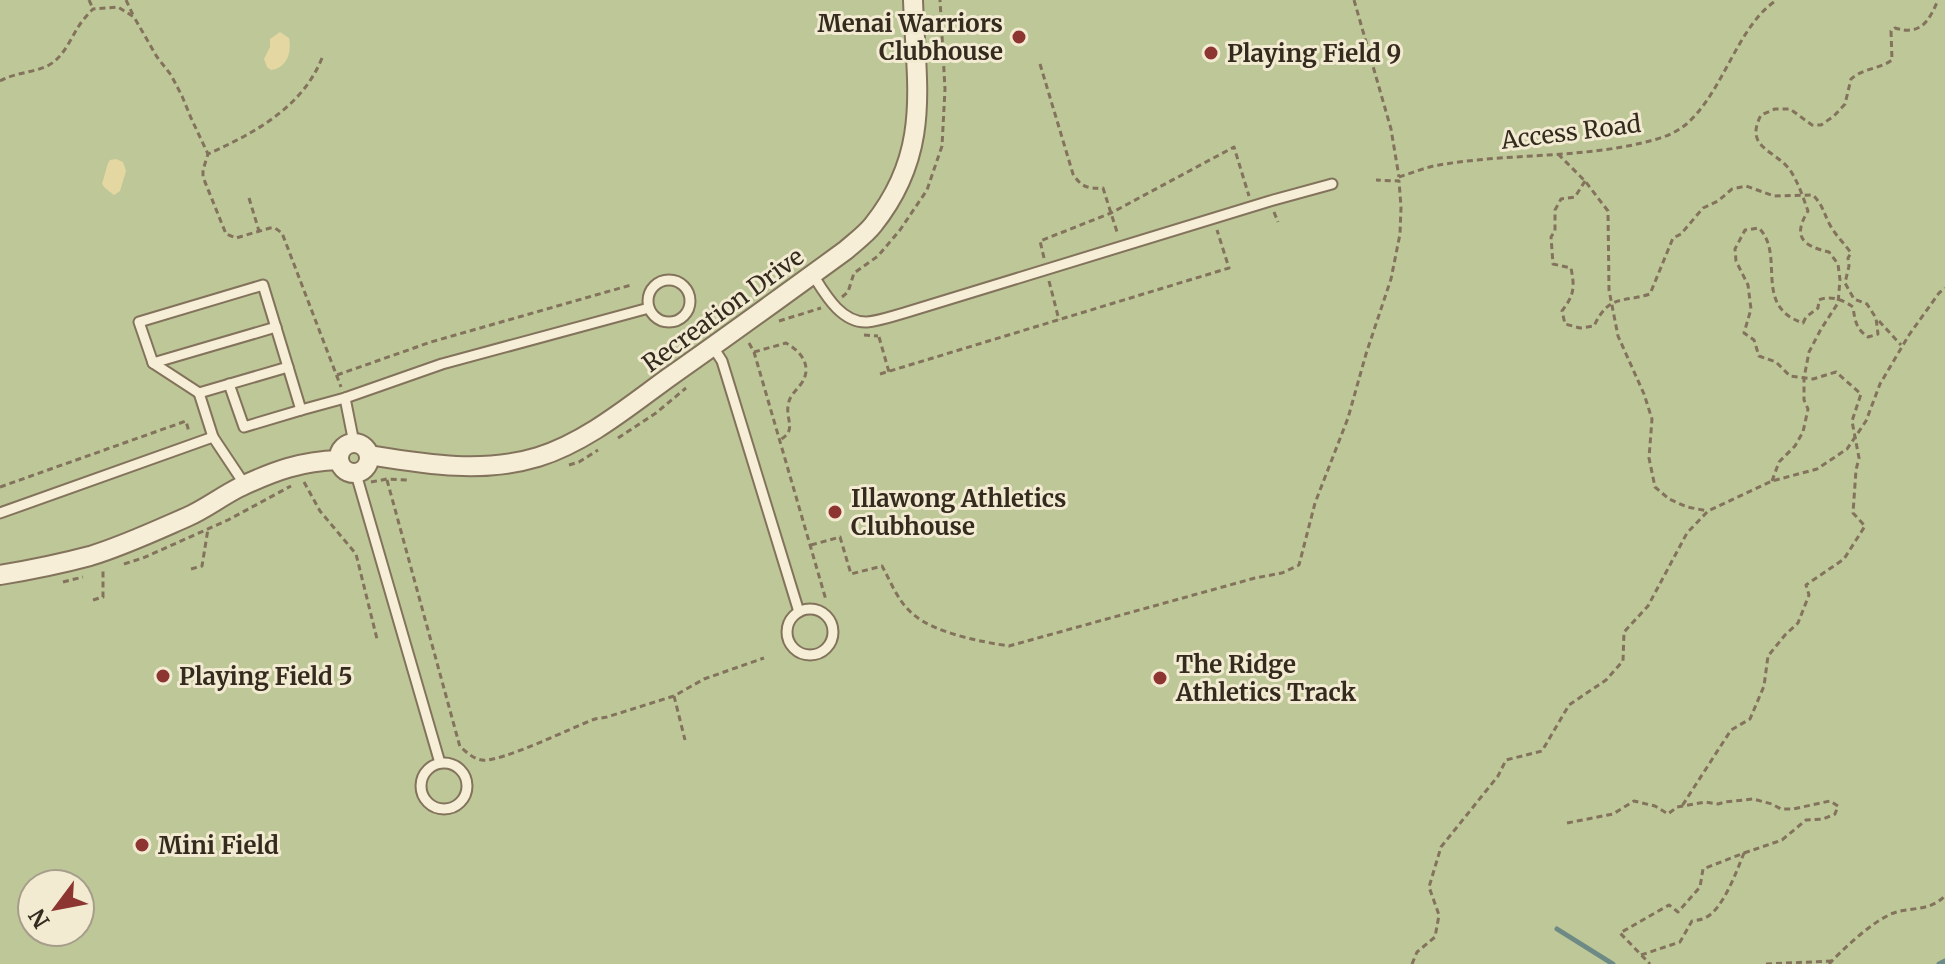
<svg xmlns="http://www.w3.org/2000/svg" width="1945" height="964" font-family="Merriweather,serif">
<rect width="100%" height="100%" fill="#eae1c3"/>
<path fill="#bec798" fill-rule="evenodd" d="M0 0H1945V964H0ZM32 884H80V932H32Z"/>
<g fill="#e4d7a2">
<path d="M280 32 289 38C292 52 287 68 271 70L267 67 264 59 270 47V39Z"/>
<path d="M116 159 123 162 126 171 120 191 114 195 105 188 102 184 108 163 110 160Z"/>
</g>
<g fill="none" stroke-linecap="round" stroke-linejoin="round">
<g stroke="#6d8a85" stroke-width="5">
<path d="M1557 929 1613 964"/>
<path d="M1939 964 1945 961"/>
</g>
<g stroke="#83735c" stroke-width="13">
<g id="service">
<path d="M813 275C825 294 841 323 867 322 879 321 893 316 904 313L1270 201 1332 184"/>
<circle cx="669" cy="301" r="21"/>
<path d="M713 347 722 361 799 612"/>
<path d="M153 363 276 327"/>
<path d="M229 384 244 427 301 410"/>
<path d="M199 393 153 363 139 322 263 285 288 367"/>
<path d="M345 398 354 443"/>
<path d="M213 437 199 393 288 367 301 410 345 398 442 364 649 308"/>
<path d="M356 474 440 763"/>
<path d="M0 513 213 437 245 485"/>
<circle cx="810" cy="632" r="23"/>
<circle cx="444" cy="786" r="23"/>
</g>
</g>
<g stroke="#83735c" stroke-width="22">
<g id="minor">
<circle cx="354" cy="458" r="15"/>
<path d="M369 455C425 464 482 474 538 457 586 442 628 407 668 378 728 336 787 293 846 250 855 242 866 234 873 225 932 151 916 86 913 0"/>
<path d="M0 575C30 570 60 564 90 556 123 546 155 531 187 517 205 509 222 496 240 487 274 471 301 461 339 460"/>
</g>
</g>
<g stroke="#83735c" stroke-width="3" stroke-dasharray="6 4" stroke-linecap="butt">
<path d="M89 0 93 9"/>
<path d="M126 0 134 17"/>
<path d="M1354 0 1391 129 1399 177"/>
<path d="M322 58C302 108 254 133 208 154L203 170V177L226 234 236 238 270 228H275L282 233 341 387"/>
<path d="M1040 64 1073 174C1081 187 1088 189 1103 188L1118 235"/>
<path d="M0 81C16 72 34 73 49 65 63 57 69 42 77 29 81 22 87 15 93 9L118 7 134 17 157 57 171 75 182 96 191 118 208 154"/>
<path d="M1558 154 1585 181 1608 211 1609 290 1618 336 1644 394 1652 419 1649 458 1655 487 1669 499 1687 507 1708 511"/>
<path d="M1399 177C1412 173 1426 167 1439 165 1503 154 1569 158 1633 145 1650 141 1670 137 1684 126 1723 95 1737 25 1777 0"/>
<path d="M1585 181 1575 197 1561 199 1555 210V231L1551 237 1553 264 1571 268C1575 288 1574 295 1562 311L1565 324 1580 328 1594 326C1609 294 1622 303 1650 294L1673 238 1681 234 1703 208 1718 201 1732 189 1746 186 1774 196 1813 195C1824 207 1823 212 1830 225 1835 235 1845 244 1851 253L1848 258 1849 266 1845 283 1854 299 1867 304 1876 318 1878 334 1868 337C1856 329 1855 321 1853 307 1844 300 1830 295 1819 300L1818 308 1806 317 1803 323C1752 306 1786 256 1759 228L1745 230 1735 249 1736 261 1748 285 1751 309 1744 333 1754 340 1759 356 1776 362 1790 376 1813 379 1836 372 1861 394 1852 421 1859 458 1856 470 1853 513 1865 526 1844 559 1806 585 1809 595 1798 623 1785 635 1768 656 1764 686 1750 719 1731 730 1682 806"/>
<path d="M249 198 259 231"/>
<path d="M1274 212 1278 222"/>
<path d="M1044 258 1040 241 1111 213 1234 147 1249 196"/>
<path d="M1049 281 1059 320"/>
<path d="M842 297 848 292 854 273 878 256 900 230 927 190 942 146 945 89 940 0"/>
<path d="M779 321 821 308"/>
<path d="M1879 321 1901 345"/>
<path d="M864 335 878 336"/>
<path d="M879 337 889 372"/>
<path d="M749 343 754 352 826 600"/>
<path d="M754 352 786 343C802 352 813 367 801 384 795 392 789 396 788 406 786 421 797 430 780 440"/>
<path d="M880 374 1229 268 1217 230"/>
<path d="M337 375 431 342 631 285"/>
<path d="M618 438 656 413 686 388"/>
<path d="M569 465 579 462 598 450"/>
<path d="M387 480 460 747C467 752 473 759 482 760 500 763 573 727 595 719L607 717 674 696 704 679 764 658"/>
<path d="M1772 481 1779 462 1795 446 1803 432 1808 409 1804 400V378L1809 352 1821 329 1838 303 1840 280 1838 264 1829 252C1803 246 1792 237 1808 211 1803 197 1798 182 1790 170 1774 149 1744 148 1761 115L1775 109H1790L1812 125H1821L1834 116 1845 104 1851 79C1863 68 1880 69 1892 60L1891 31 1895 28C1921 36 1929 21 1938 0"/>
<path d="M304 482 320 511 356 554 377 639"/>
<path d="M371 482 387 479 408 480"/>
<path d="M0 487 186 421 189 432"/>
<path d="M811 545 840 537 851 574 882 566C891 582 898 602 913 614 934 633 982 642 1009 646L1255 578 1282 573 1299 565 1315 503 1348 418 1366 354 1391 279 1400 234 1401 207 1399 181 1376 180"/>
<path d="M124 564 143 558 228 520 291 486"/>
<path d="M191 569 202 566 208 529"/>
<path d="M63 582 83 577"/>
<path d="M93 600 103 597V571"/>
<path d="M674 696 685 740"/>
<path d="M1567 823 1613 814 1634 801 1655 806 1668 814 1677 807 1705 802 1718 804 1725 802 1753 799 1772 804 1781 809H1793L1830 801 1838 806 1835 814 1823 819 1806 820 1782 840 1744 853"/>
<path d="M1641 955 1680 942 1692 921C1697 920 1701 920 1705 918 1723 910 1737 870 1744 853L1703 869 1700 887 1678 912 1669 905 1620 933 1650 964"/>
<path d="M1412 964 1417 952 1435 937 1439 915 1429 887 1441 847 1498 776 1506 760 1542 751 1569 705 1606 680 1623 661 1624 632 1648 606 1687 533 1708 511 1772 481 1817 469 1847 449 1866 421 1880 384 1909 335 1939 293 1945 288"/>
<path d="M1766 964 1832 961"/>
<path d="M1829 964C1843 949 1869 925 1887 916 1906 905 1927 914 1945 896"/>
</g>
<use href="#service" stroke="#f6eed6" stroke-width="9"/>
<use href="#minor" stroke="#f6eed6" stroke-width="18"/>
</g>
<g fill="#8d3631" stroke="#f2ebd2" stroke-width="3">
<circle cx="1019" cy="37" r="8"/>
<circle cx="1211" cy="53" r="8"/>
<circle cx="835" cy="512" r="8"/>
<circle cx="163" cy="676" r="8"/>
<circle cx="1160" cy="678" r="8"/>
<circle cx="142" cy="845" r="8"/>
</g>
<g text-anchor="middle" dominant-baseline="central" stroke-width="6" stroke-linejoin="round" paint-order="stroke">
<g font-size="24" font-weight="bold" fill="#342a1e" stroke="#f2ebd2" text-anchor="start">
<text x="1003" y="23" text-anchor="end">Menai Warriors<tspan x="1003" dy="28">Clubhouse</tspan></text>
<text x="1227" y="53">Playing Field 9</text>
<text x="851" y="498">Illawong Athletics<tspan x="851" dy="28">Clubhouse</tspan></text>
<text x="1176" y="664">The Ridge<tspan x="1176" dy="28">Athletics Track</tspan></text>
<text x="179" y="676">Playing Field 5</text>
<text x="158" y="845">Mini Field</text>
</g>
<g font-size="24" fill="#342a1e" stroke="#f2ebd2">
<text transform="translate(1571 132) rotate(-7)">Access Road</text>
<text transform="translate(723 310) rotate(-36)">Recreation Drive</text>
</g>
</g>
<g transform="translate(56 908) rotate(238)"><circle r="38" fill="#f2ebd2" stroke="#a69e8a" stroke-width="2"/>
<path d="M0-6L14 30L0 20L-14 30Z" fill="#8d3631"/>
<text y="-12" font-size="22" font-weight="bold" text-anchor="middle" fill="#342a1e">N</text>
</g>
</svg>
